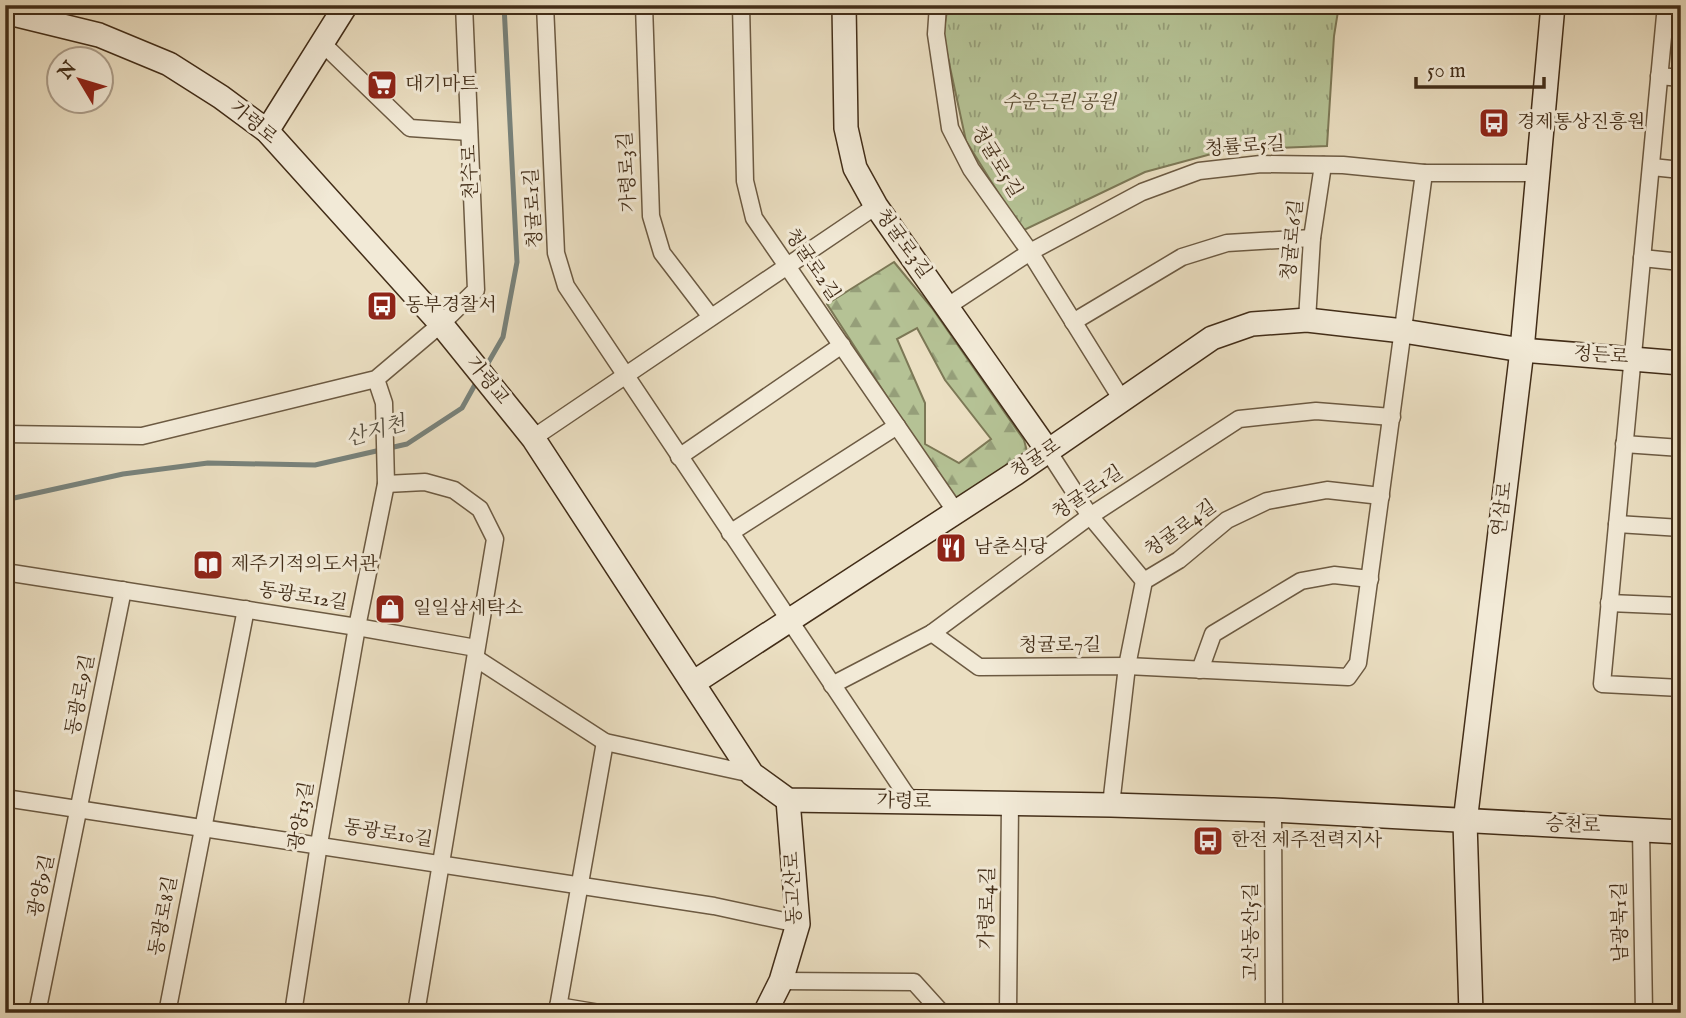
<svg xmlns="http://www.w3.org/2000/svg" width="1686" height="1018" font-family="'IM FELL English','Noto Serif KR',serif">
<defs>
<pattern id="forest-firs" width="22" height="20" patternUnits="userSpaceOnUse" patternTransform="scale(1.75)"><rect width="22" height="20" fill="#b5c295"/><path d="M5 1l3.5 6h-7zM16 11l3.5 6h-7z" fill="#959e79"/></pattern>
<pattern id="park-tufts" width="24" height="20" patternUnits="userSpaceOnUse" patternTransform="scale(1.75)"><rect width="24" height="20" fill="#b5c295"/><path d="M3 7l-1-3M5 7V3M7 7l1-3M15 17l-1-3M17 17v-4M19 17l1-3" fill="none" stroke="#959e79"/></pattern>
</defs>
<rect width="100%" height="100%" fill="#ebdfc2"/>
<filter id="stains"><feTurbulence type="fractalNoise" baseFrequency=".00286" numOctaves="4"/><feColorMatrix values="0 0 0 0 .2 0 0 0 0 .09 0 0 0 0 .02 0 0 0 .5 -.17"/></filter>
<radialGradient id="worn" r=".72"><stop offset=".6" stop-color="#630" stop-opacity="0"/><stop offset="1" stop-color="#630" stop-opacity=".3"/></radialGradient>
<path fill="url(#forest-firs)" stroke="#7c7856" stroke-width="2" fill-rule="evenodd" d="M894 262 932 308 1024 440 1028 455 958 501 944 485 827 304ZM917 328 945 380 991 439 959 463 925 444V403L897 339Z"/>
<path fill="url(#park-tufts)" stroke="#7c7856" stroke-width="2" d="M948 5H1339L1334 36 1327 146 1226 150 1145 172 1022 231 966 141 943 35Z"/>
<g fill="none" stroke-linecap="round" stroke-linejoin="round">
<g stroke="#78827b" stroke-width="5">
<path d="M484 370 503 337 517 262 504 5"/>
<path d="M5 500 123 474 208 463 315 465 407 444 462 408 477 381"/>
</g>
<g stroke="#6c5a42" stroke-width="19">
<g id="street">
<path d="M544 5H562"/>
<path d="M545 5 556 253 566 286 911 802"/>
<path d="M644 5 651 216 662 253 711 317"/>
<path d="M741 5 745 181 754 218 956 512"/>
<path d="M938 5 936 34 950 128 971 169 1030 252 1122 400"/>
<path d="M1666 5 1602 684 1681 688"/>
<path d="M322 43 410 128 469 132"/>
<path d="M1659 76 1681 78"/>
<path d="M1652 167 1681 170"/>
<path d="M1642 258 1681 262"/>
<path d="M948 306 1030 252 1142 192 1199 171 1261 164 1343 165 1424 173H1537"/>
<path d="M1307 320 1312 238 1323 165"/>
<path d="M1073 322 1182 257 1227 243 1312 238"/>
<path d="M5 434 142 436 376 379 441 324 476 290 464 5"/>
<path d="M533 438 876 206"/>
<path d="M1624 444 1681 448"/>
<path d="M1048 451 1090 516 1144 581"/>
<path d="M679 457 842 345"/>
<path d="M386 484 425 482 454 490 480 509 495 539 416 1013"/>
<path d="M1617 524 1681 528"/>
<path d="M730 533 897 426"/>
<path d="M5 572 357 627 476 648"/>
<path d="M1609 603 1681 606"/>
<path d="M932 633 979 667 1127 666 1348 677 1358 663 1424 173"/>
<path d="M477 659 605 742 752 774"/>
<path d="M1200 670 1213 634 1301 581 1334 575 1370 579"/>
<path d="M832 685 932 633 1090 516 1239 419 1316 411 1392 417"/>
<path d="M5 798 714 906 798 924"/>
<path d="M1111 805 1127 666 1144 581 1179 560 1227 520 1267 501 1327 490 1381 496"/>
<path d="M1273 810 1274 1013"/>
<path d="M1641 829 1644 1013"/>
<path d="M781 981 914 982 942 1013"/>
<path d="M558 1006 600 1013"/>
<path d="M37 1013 123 590"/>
<path d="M167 1013 246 609"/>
<path d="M293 1013 319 844 357 627 386 484 384 403 376 379"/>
<path d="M557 1013 605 742"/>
<path d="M1008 1013 1010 803"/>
</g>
</g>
<g stroke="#422d18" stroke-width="26">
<g id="secondary">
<path d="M844 5 846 128 855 168 876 206 1048 451"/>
<path d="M5 12 99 35 169 64 221 97 267 131 441 324 533 438 752 774 788 800 1111 805 1273 810 1681 832"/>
<path d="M267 131 346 5"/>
<path d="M693 683 1016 473 1212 338 1252 324 1307 320 1403 331 1522 350 1681 363"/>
<path d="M765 1013 781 981 798 924 788 800"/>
<path d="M1471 1013 1465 822 1522 350 1553 5"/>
</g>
</g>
<use href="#street" stroke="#f2ead7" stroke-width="16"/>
<use href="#secondary" stroke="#f2ead7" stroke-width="23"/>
</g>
<defs>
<g id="supermarket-square" transform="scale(1.575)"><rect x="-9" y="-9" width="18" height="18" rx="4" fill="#8f2418" stroke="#f2ead7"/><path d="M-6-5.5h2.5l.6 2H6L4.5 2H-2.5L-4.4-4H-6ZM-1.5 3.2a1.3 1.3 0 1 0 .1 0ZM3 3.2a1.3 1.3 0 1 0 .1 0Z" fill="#fff"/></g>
<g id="bus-square" transform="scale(1.575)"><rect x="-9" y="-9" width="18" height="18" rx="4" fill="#8f2418" stroke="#f2ead7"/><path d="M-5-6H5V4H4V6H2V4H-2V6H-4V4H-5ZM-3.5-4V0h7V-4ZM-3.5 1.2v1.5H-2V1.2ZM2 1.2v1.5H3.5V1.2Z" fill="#fff"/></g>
<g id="restaurant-square" transform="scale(1.575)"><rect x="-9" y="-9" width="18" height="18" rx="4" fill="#8f2418" stroke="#f2ead7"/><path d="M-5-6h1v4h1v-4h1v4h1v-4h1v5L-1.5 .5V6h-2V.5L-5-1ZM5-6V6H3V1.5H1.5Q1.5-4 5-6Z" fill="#fff"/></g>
<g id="library-square" transform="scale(1.575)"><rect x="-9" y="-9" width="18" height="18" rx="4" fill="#8f2418" stroke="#f2ead7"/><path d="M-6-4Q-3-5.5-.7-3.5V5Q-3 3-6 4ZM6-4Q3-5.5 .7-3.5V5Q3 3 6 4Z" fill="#fff"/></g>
<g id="shop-square" transform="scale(1.575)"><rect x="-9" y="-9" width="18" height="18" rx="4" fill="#8f2418" stroke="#f2ead7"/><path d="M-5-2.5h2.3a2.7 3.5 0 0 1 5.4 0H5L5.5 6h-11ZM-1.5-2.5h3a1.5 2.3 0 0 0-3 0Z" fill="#fff"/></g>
</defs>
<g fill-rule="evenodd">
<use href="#supermarket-square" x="382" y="85"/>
<use href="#bus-square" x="1494" y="123"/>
<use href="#bus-square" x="382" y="306"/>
<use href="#restaurant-square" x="951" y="548"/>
<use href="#library-square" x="208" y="565"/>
<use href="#shop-square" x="390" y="609"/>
<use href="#bus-square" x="1208" y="841"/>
</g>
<g text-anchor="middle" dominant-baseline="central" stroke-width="6" stroke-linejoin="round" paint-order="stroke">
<g font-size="19" fill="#422d18" stroke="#f2ead7" text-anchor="start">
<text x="405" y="85">대기마트</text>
<text x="1517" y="123">경제통상진흥원</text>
<text x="405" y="306">동부경찰서</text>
<text x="974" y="548">남춘식당</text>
<text x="231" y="565">제주기적의도서관</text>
<text x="413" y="609">일일삼세탁소</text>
<text x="1231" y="841">한전 제주전력지사</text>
</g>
<g font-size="19" font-style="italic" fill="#594b31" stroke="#f2ead7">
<text x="1059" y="103">수운근린 공원</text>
</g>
<g font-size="19" fill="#422d18" stroke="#f2ead7">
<text transform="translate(253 123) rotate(40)">가령로</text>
<text transform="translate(1245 147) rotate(-4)">청률로5길</text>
<text transform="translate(996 162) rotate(59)">청귤로5길</text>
<text transform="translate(471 172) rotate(-92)">천수로</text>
<text transform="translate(628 172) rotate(-93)">가령로3길</text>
<text transform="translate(534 208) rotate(-93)">청귤로1길</text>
<text transform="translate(1293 240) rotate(-84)">청귤로6길</text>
<text transform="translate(903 244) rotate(54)">청귤로3길</text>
<text transform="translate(812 265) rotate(56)">청귤로2길</text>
<text transform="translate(1601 356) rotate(4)">정든로</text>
<text transform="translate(487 381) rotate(51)">가령교</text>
<text transform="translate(1036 459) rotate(-34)">청귤로</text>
<text transform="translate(1088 493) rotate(-34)">청귤로1길</text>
<text transform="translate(1503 509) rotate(-83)">연삼로</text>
<text transform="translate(1181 529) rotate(-36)">청귤로4길</text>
<text transform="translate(303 597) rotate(9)">동광로12길</text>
<text x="1060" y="646">청귤로7길</text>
<text transform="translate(81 695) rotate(-79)">동광로9길</text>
<text transform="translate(904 802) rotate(1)">가령로</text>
<text transform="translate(302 816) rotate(-80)">광양13길</text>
<text transform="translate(1573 826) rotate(2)">승천로</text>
<text transform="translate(388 834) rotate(9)">동광로10길</text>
<text transform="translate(42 886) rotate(-78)">광양9길</text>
<text transform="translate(794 888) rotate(-92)">동고산로</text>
<text transform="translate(988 908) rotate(-89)">가령로4길</text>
<text transform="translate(164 916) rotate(-79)">동광로8길</text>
<text transform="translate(1621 922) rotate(-91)">남광북1길</text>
<text transform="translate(1252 932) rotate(-90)">고산동산5길</text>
</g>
<g font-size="21" font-style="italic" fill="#585041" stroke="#f2ead7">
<text transform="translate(376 432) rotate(-16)">산지천</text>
</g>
</g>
<rect width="1686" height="1018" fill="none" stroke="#ebdfc2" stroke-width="28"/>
<rect x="7" y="7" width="1672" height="1004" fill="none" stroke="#422d18" stroke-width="3.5"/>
<rect x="14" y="14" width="1658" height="990" fill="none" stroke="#422d18" stroke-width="2"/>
<g transform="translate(80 80) rotate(308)"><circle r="33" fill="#f2ead7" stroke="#ac9e8b" stroke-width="2"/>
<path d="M0-5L12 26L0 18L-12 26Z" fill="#8f2418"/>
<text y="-10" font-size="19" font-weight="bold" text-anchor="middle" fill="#422d18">N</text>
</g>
<path d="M1416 77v10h128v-10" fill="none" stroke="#422d18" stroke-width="3.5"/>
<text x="1427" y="77" font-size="21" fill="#422d18" stroke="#f2ead7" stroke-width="5" paint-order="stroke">50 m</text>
<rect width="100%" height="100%" filter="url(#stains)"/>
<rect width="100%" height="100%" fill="url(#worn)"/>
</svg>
